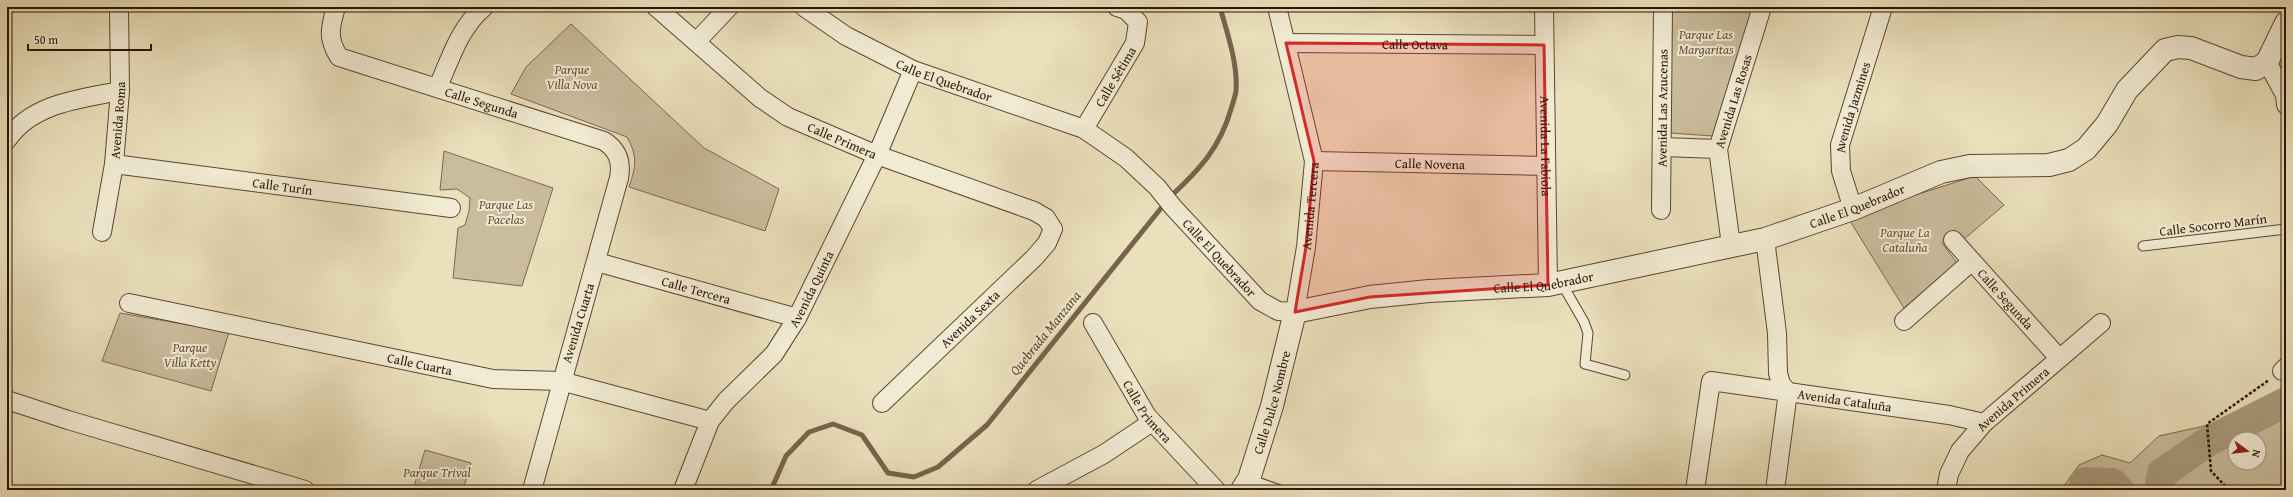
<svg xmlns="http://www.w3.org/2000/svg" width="2293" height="497" font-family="'Gentium Book Plus',serif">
<rect width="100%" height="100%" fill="#eae0bc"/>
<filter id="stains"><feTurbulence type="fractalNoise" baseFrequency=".005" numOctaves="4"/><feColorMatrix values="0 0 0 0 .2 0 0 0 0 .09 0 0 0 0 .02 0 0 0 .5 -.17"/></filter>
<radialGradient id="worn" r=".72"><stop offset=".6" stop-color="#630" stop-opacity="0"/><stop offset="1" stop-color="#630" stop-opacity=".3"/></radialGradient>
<g fill="#cabd9d" stroke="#7b6850" fill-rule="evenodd">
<path d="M1671 7H1753L1713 136 1670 133Z"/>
<path d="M571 24 704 148 779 189 765 231 629 187C636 166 638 157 627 137L511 94 526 67Z"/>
<path d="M444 151 553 188 522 286 453 278 458 228 465 225 469 211 470 198 457 189 440 190Z"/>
<path d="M1975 176 2004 205 1963 240 1954 230 1942 243 1957 263 1904 308 1850 221 1897 201Z"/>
<path d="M120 313 229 332 211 391 102 361Z"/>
<path d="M2286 390V490H2061L2079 465 2102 455 2130 463 2159 436 2218 423 2241 409ZM2235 439H2259V463H2235Z"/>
<path d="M425 450 471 463 463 490H413Z"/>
</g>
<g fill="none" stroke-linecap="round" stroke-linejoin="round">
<path stroke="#77644c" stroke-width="5" d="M771 490 786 456 809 432 833 424 862 435 888 473 914 477 938 467 987 425 1170 197C1199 170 1220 148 1231 109 1233 103 1235 97 1236 91 1238 63 1227 33 1220 7"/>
<g stroke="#a99a7d" stroke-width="30">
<path d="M2082 490 2085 482 2112 483 2119 490"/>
<path d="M2159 490 2162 473 2209 441 2286 402"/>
</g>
<g stroke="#5c4631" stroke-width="11">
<g id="service">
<path d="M2143 246 2286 229"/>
<path d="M1561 282 1584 322 1588 333 1585 364 1625 375"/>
<path d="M1249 479 1280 490"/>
</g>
</g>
<g stroke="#5c4631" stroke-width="20">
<g id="minor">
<path id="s1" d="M336 7C330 28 327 38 339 57L604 141C618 150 622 162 619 178L532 490"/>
<path id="s2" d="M656 7 760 98 788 117 877 155 1034 211 1046 218 1053 229 1047 243 1034 258 882 403"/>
<path id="s3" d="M804 7 846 36 913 70 1084 129 1126 158 1157 187 1173 207 1260 301 1278 311 1295 312 1306 247 1314 161 1277 7"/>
<path id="s4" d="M1544 7 1548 285"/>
<path d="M696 42 729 7"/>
<path id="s5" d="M1286 43 1544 45"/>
<path d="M2267 62 2285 95 2286 105"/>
<path d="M438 87C450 59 460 27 484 7"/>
<path id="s6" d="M1084 129 1135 43 1138 22 1126 10 1117 7"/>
<path d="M7 140C32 103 80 99 120 91"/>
<path d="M1663 147 1718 149"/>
<path id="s7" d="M1314 161 1546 166"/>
<path id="s8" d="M114 164 451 208"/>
<path id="s9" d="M1853 209 1841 171 1840 145 1883 7"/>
<path id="s10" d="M1661 210 1663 7"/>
<path id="s11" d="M102 232 114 164 120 91 119 7"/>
<path id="s12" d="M1765 239 1777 333 1778 373 1781 384 1788 392 1949 415 1984 423"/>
<path id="s13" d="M1953 240 2059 358"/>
<path id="s14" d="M1731 245 1718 149 1762 7"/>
<path id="s15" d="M597 262 797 318"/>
<path id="s16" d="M129 303 493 379 561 381 710 421"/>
<path d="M1904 321 1971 262"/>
<path id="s17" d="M1093 323 1147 416 1216 490"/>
<path d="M2282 371 2286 367"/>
<path d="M7 400 68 420 305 490"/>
<path id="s18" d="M683 490 710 421 726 401 774 354 797 318 877 155 913 70"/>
<path d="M1037 490 1104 454 1152 422"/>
<path d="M1695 490 1711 381 1788 392 1775 490"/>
<path id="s19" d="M1946 490 1949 474 1960 451 1984 423 2101 323"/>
</g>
</g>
<g stroke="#5c4631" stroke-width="24">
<g id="tertiary">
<path id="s20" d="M1242 490 1249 479 1272 406 1295 312 1370 297 1429 291 1548 285 1765 239 1853 209 1941 172 1970 166 2049 165 2069 160 2086 149 2107 124 2127 90 2165 50 2178 47 2191 48 2241 67 2256 69 2267 62 2286 23"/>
</g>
</g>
<path stroke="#2c1303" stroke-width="2.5" stroke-dasharray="3 2" stroke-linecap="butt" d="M2229 490 2211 471 2207 424 2269 380"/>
<use href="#service" stroke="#f1ebd3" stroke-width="9"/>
<use href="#minor" stroke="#f1ebd3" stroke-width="18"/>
<use href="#tertiary" stroke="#f1ebd3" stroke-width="22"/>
</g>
<path fill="#d62828" fill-opacity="0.2" stroke="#d62828" stroke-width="3" stroke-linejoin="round" d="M1286 43 1544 45 1548 285 1370 297 1295 312 1306 247 1314 161Z"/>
<g text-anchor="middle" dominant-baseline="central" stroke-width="4" stroke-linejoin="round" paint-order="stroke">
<g font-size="13" font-style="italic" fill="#634e39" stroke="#f1ebd3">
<text x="1706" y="34">Parque Las<tspan x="1706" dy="15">Margaritas</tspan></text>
<text x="572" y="69">Parque<tspan x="572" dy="15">Villa Nova</tspan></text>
<text x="506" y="204">Parque Las<tspan x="506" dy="15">Pacelas</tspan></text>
<text x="1905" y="232">Parque La<tspan x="1905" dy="15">Cataluña</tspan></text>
<text x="190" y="347">Parque<tspan x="190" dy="15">Villa Ketty</tspan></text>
<text x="437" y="472">Parque Trival</text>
</g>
<g font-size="13" fill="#2c1303" stroke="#f1ebd3">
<text stroke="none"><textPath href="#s5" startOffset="129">Calle Octava</textPath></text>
<text stroke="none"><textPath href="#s6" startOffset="61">Calle Sétima</textPath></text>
<text stroke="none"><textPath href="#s3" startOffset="159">Calle El Quebrador</textPath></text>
<text stroke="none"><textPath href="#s1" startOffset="202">Calle Segunda</textPath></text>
<text stroke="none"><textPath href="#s14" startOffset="147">Avenida Las Rosas</textPath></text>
<text stroke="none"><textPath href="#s10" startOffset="102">Avenida Las Azucenas</textPath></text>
<text stroke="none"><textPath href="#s9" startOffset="105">Avenida Jazmines</textPath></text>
<text stroke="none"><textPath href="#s11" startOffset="113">Avenida Roma</textPath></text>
<text stroke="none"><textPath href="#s2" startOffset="231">Calle Primera</textPath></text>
<text stroke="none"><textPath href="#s4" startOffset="139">Avenida La Fabiola</textPath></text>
<text stroke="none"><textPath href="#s7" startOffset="116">Calle Novena</textPath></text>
<text stroke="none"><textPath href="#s8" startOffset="170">Calle Turín</textPath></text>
<text stroke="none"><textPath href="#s20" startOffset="761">Calle El Quebrador</textPath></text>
<text stroke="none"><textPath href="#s3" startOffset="699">Avenida Tercera</textPath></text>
<text transform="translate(2213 225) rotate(-7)">Calle Socorro Marín</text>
<text stroke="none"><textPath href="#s3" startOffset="495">Calle El Quebrador</textPath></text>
<text stroke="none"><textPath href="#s20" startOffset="437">Calle El Quebrador</textPath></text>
<text stroke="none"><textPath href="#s18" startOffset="242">Avenida Quinta</textPath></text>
<text stroke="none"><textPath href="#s15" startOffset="103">Calle Tercera</textPath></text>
<text stroke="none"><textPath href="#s13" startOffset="79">Calle Segunda</textPath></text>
<text transform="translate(970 319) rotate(-44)">Avenida Sexta</text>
<text transform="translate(578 323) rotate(-73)">Avenida Cuarta</text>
<text stroke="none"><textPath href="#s16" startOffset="297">Calle Cuarta</textPath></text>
<text stroke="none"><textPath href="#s19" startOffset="116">Avenida Primera</textPath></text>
<text stroke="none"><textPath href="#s12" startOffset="214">Avenida Cataluña</textPath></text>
<text stroke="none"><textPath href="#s20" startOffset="93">Calle Dulce Nombre</textPath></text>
<text stroke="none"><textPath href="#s17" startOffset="104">Calle Primera</textPath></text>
</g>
<g font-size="14" font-style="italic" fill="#5e4934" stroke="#f1ebd3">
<text transform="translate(1045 333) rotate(-51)">Quebrada Manzana</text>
</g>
</g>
<rect width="2293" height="497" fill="none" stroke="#eae0bc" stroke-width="24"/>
<rect x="8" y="8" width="2277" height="481" fill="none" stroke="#2c1303" stroke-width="2"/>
<rect x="12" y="12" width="2269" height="473" fill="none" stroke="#2c1303"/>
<g transform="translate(2247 451) rotate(105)"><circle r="19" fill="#f1ebd3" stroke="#a29580"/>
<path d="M0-3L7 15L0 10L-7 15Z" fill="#8f2418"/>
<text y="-6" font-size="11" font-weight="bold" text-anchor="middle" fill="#2c1303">N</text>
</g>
<path d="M28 44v6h123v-6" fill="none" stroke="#2c1303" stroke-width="2"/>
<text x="34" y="44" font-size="12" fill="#2c1303" stroke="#f1ebd3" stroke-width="3" paint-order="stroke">50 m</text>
<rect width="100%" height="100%" filter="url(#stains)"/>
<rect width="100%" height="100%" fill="url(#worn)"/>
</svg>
